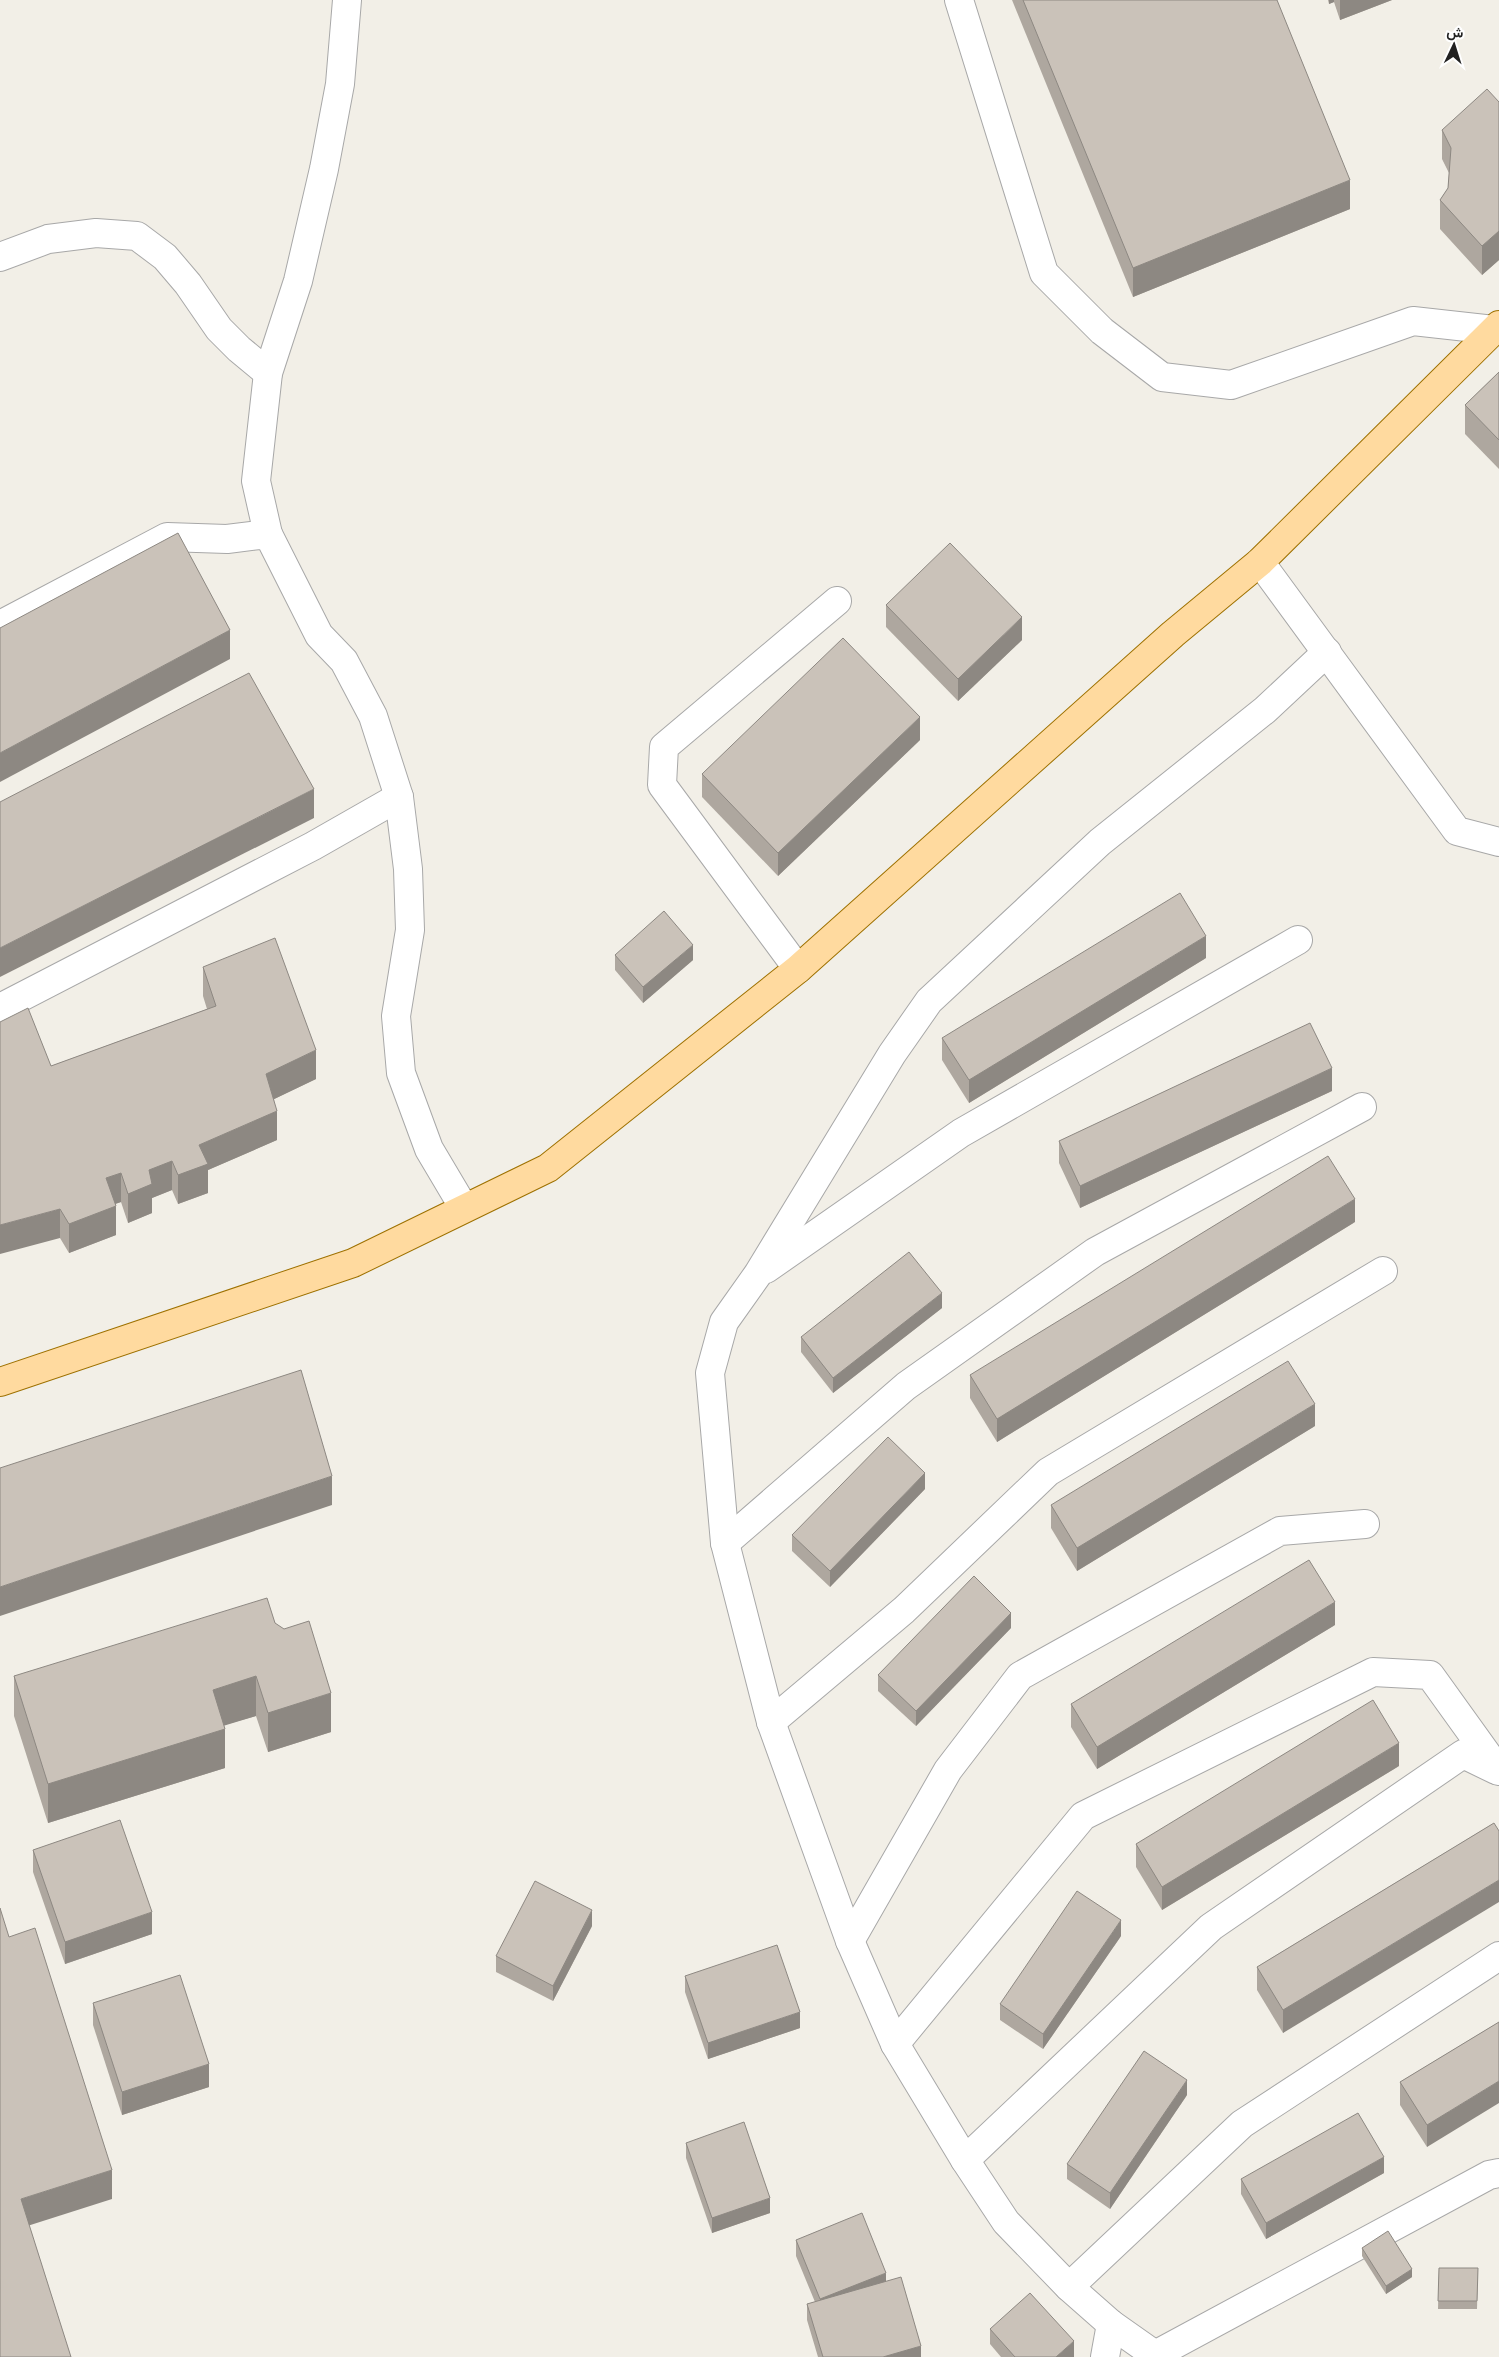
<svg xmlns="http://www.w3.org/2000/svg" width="1499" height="2357" font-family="Cabin,Vazirmatn,sans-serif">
<rect width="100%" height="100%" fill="#f2efe7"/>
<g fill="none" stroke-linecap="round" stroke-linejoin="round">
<g stroke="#a8a8a8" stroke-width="30">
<g id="minor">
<path d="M959 0 1044 273 1102 331 1162 377 1231 385 1413 321 1494 330"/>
<path d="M0 257 48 239 96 233 137 236 165 257 188 284 219 329 239 349 268 373"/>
<path d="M268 534 256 481 268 373 298 281 324 169 340 84 347 0"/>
<path d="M1260 562 1457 831 1499 842"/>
<path d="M0 625 167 537 227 539 268 534 319 635 344 661 373 716 399 797 408 869 410 930 396 1016 401 1073 429 1149 464 1208"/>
<path d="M798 969 662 785 664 747 837 601"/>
<path d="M0 1008 313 846 399 797"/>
<path d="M766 1269 961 1133 1298 940"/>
<path d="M725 1543 906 1386 1095 1252 1362 1107"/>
<path d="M771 1722 904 1610 1048 1472 1383 1271"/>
<path d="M850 1941 948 1770 1020 1676 1280 1531 1365 1524"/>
<path d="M895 2044 1083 1816 1373 1672 1430 1675 1499 1771"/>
<path d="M965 2160 1211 1927 1463 1754 1496 1770"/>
<path d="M1069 2287 1242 2124 1499 1956"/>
<path d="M1155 2355 1489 2175 1499 2173"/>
<path d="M1105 2357 1111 2324"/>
<path d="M1161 2357 1155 2355 1111 2324 1069 2287 1006 2222 965 2160 895 2044 850 1941 771 1722 725 1543 710 1373 724 1322 758 1274 892 1054 929 1001 1100 842 1265 710 1327 652"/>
</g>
</g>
<g stroke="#9e7100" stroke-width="30">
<path id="major" d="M0 1382 353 1263 548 1168 798 969 1173 634 1260 562 1499 325"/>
</g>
<use href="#minor" stroke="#fff" stroke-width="28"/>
<use href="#major" stroke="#ffda9f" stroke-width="28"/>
</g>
<g fill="#aea79f">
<path d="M1012 0H1277L1350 209 1133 297Z"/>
<path d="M1328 0H1392L1340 20 1334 2 1329 4Z"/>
<path d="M1499 102V260L1482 275 1440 229V200L1448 188 1449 173 1442 159V130Z"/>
<path d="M1499 372V469L1465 434V405Z"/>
<path d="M886 605 1022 640 958 701 886 627Z"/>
<path d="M920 740 778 876 702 797V774Z"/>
<path d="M615 955 693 960 643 1003 615 970Z"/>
<path d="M1206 958 969 1103 942 1060V1038Z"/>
<path d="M203 967 316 1079 274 1099 277 1140 208 1170V1193L178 1204 172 1190 152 1198V1213L128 1223 121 1202 115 1204 116 1235 69 1253 60 1238 51 1066 207 1009 203 996Z"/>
<path d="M1332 1091 1080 1208 1059 1163V1141Z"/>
<path d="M1355 1222 997 1442 970 1398V1375Z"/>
<path d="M942 1308 833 1393 801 1352V1337Z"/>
<path d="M1315 1426 1077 1571 1051 1528V1505Z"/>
<path d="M925 1489 830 1587 792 1551V1535Z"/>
<path d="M275 1623 331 1732 268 1752 256 1716 224 1725 225 1768 48 1823 14 1716V1676Z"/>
<path d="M1335 1625 1097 1769 1071 1727V1704Z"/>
<path d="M1011 1628 916 1726 878 1691V1675Z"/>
<path d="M1399 1766 1162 1910 1136 1867V1844Z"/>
<path d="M1494 1823 1283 2033 1257 1990V1967Z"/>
<path d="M33 1850 152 1934 65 1964 33 1872Z"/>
<path d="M592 1926 553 2001 496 1972V1956Z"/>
<path d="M1121 1936 1043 2049 1000 2020V2004Z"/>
<path d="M685 1976 800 2028 708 2059 685 1992Z"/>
<path d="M93 2003 209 2087 122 2115 93 2025Z"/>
<path d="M1499 2022 1427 2147 1400 2105V2082Z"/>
<path d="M1187 2095 1110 2209 1067 2179V2164Z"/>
<path d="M686 2143 770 2213 712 2233 686 2158Z"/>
<path d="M1384 2173 1266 2239 1241 2194V2179Z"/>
<path d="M796 2240 886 2282 921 2357H818L807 2320V2304L815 2302 796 2256Z"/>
<path d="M1362 2248 1412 2277 1386 2294 1362 2256Z"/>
<path d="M1439 2268H1478L1477 2309H1438Z"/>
<path d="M990 2329 1074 2357H1001L990 2344Z"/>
</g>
<g fill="#8d8882">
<path d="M1329 0H1334V2L1329 4Z"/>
<path d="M1340 0H1392L1340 20Z"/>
<path d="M1350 180V209L1133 297V268Z"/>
<path d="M1499 231V260L1482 275V246Z"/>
<path d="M1022 617V640L958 701V679Z"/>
<path d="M230 630V659L0 782V753Z"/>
<path d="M920 717V740L778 876V853Z"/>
<path d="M314 789V818L0 977V948Z"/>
<path d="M1206 936V958L969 1103V1080Z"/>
<path d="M693 945V960L643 1003V987Z"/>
<path d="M316 1050V1079L266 1103V1074Z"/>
<path d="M1332 1068V1091L1080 1208V1186Z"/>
<path d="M277 1111V1140L208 1170V1193L178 1204V1175L199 1145Z"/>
<path d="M172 1161V1190L152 1198V1213L128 1223V1194L149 1170Z"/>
<path d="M121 1173V1202L106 1207V1178Z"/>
<path d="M1355 1199V1222L997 1442V1419Z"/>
<path d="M116 1206V1235L69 1253V1224Z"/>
<path d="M60 1209V1238L0 1254V1225Z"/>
<path d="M942 1293V1308L833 1393V1378Z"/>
<path d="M1315 1404V1426L1077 1571V1548Z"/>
<path d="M925 1473V1489L830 1587V1571Z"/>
<path d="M332 1476V1505L0 1616V1587Z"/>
<path d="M1335 1602V1625L1097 1769V1747Z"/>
<path d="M1011 1613V1628L916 1726V1711Z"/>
<path d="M256 1676V1716L213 1729V1690Z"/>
<path d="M331 1693V1732L268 1752V1713Z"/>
<path d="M225 1729V1768L48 1823V1784Z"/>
<path d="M1399 1743V1766L1162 1910V1887Z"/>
<path d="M1499 1880V1902L1283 2033V2010Z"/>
<path d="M592 1910V1926L553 2001V1986Z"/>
<path d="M152 1912V1934L65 1964V1942Z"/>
<path d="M1121 1920V1936L1043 2049V2034Z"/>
<path d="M800 2012V2028L708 2059V2043Z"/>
<path d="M209 2064V2087L122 2115V2092Z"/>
<path d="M1187 2080V2095L1110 2209V2193Z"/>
<path d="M1499 2081V2103L1427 2147V2125Z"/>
<path d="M1384 2157V2173L1266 2239V2223Z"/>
<path d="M112 2170V2199L21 2228V2199Z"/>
<path d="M770 2198V2213L712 2233V2218Z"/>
<path d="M1412 2269V2277L1386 2294V2286Z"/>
<path d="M886 2273V2288L820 2315V2299Z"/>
<path d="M1074 2341V2357H1056Z"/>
<path d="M921 2346V2357H883Z"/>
</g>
<g fill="#cac2b9" stroke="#8d8882">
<path d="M1023 0H1277L1350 180 1133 268Z"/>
<path d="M1487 89 1499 102V231L1482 246 1440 200 1448 188 1451 148 1442 130Z"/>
<path d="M1499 372V440L1465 405Z"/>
<path d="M178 533 230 630 0 753V628Z"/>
<path d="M950 543 1022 617 958 679 886 605Z"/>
<path d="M843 638 920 717 778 853 702 774Z"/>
<path d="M249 673 314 789 0 948V802Z"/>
<path d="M1180 893 1206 936 969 1080 942 1038Z"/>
<path d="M664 911 693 945 643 987 615 955Z"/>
<path d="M275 938 316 1050 266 1074 277 1111 199 1145 208 1164 178 1175 172 1161 149 1170 152 1184 128 1194 121 1173 106 1178 116 1206 69 1224 60 1209 0 1225V1022L28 1008 51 1066 216 1006 203 967Z"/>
<path d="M1310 1023 1332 1068 1080 1186 1059 1141Z"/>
<path d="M1328 1156 1355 1199 997 1419 970 1375Z"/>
<path d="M909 1252 942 1293 833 1378 801 1337Z"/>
<path d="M1288 1361 1315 1404 1077 1548 1051 1505Z"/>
<path d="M301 1370 332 1476 0 1587V1468Z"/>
<path d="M888 1437 925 1473 830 1571 792 1535Z"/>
<path d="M1309 1560 1335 1602 1097 1747 1071 1704Z"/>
<path d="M974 1576 1011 1613 916 1711 878 1675Z"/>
<path d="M267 1598 275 1623 284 1629 309 1621 331 1693 268 1713 256 1676 213 1690 225 1729 48 1784 14 1676Z"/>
<path d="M1373 1700 1399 1743 1162 1887 1136 1844Z"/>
<path d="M120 1820 152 1912 65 1942 33 1850Z"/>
<path d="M1494 1823 1499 1831V1880L1283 2010 1257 1967Z"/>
<path d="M535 1881 592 1910 553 1986 496 1956Z"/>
<path d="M1077 1891 1121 1920 1043 2034 1000 2004Z"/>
<path d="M0 1908 9 1937 35 1928 112 2170 21 2199 71 2357H0Z"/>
<path d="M777 1945 800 2012 708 2043 685 1976Z"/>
<path d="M180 1975 209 2064 122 2092 93 2003Z"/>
<path d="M1499 2022V2081L1427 2125 1400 2082Z"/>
<path d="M1144 2051 1187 2080 1110 2193 1067 2164Z"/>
<path d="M1358 2113 1384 2157 1266 2223 1241 2179Z"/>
<path d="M744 2122 770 2198 712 2218 686 2143Z"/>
<path d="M862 2213 886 2273 820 2299 796 2240Z"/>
<path d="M1388 2231 1412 2269 1386 2286 1362 2248Z"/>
<path d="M1439 2268H1478L1477 2301H1438Z"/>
<path d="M901 2277 921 2346 883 2357H823L807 2304Z"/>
<path d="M1030 2293 1074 2341 1056 2357H1015L990 2329Z"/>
</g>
<g transform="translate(1454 45) rotate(4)" stroke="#ffffff" stroke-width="4" paint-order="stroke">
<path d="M0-4L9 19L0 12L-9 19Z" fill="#212121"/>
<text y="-8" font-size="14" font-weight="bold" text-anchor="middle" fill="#212121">ش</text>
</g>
</svg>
